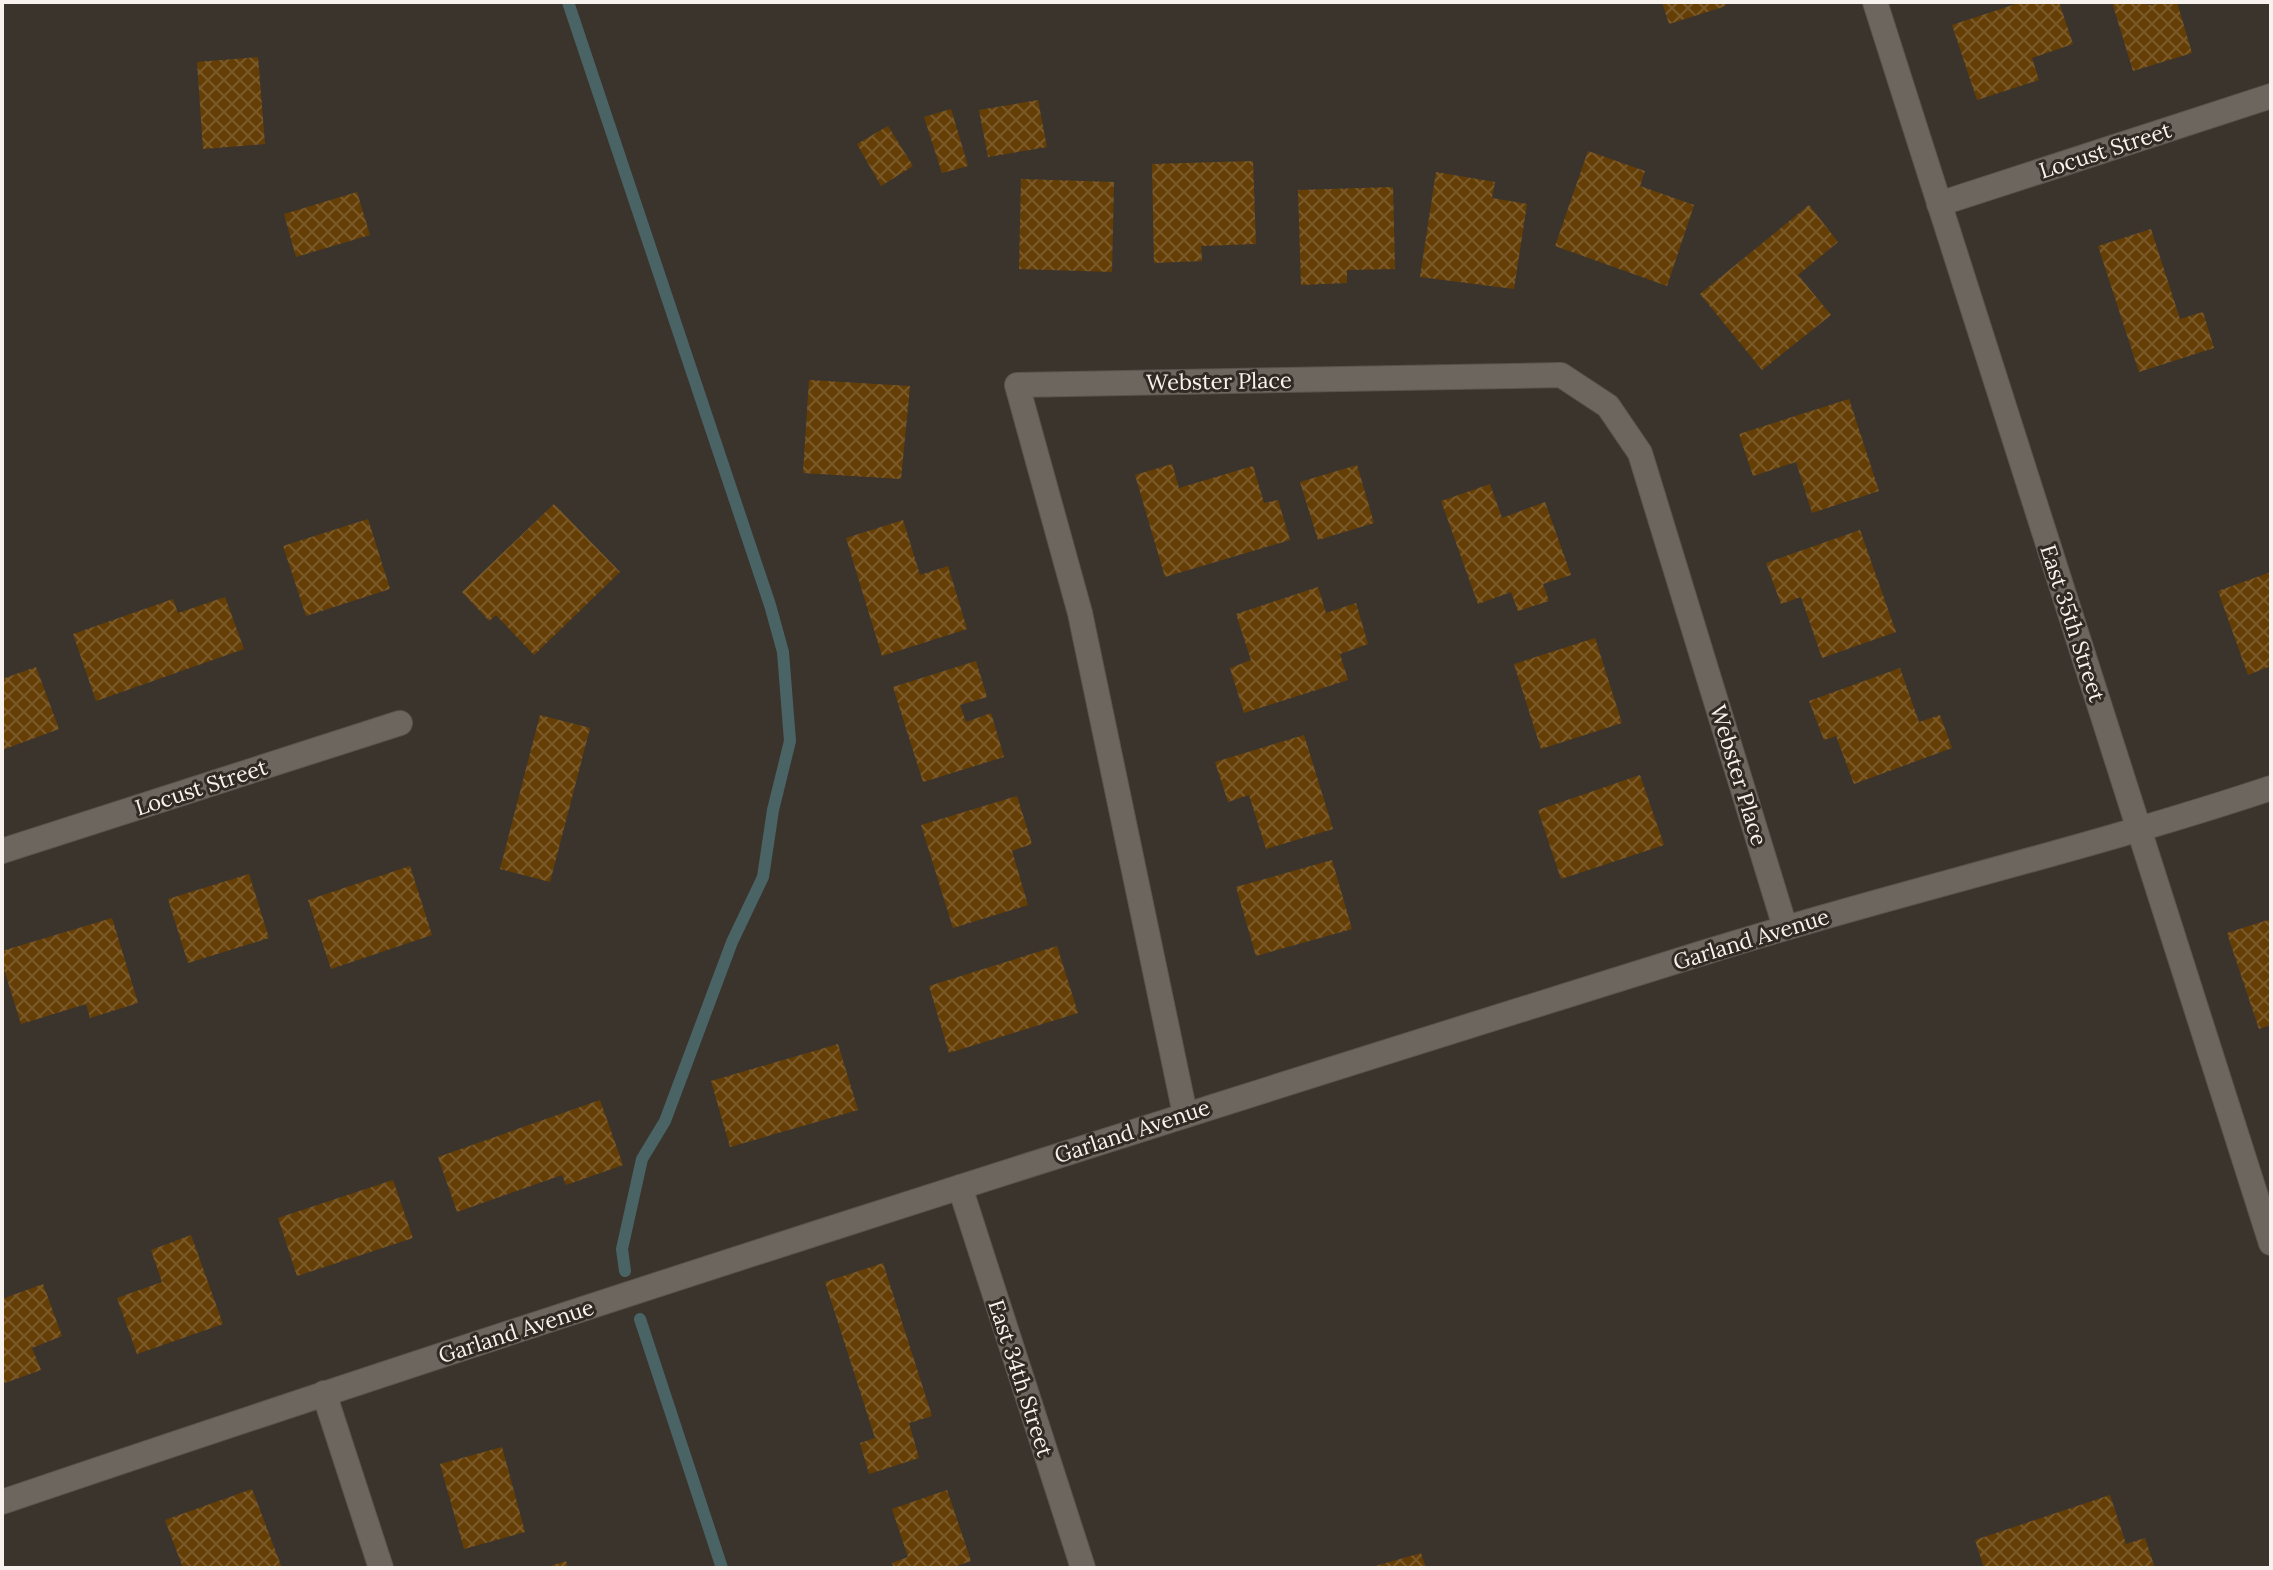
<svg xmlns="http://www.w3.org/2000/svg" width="2273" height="1570" font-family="Lora,serif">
<defs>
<pattern id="building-cross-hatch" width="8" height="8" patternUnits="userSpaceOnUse" patternTransform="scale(2)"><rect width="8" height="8" fill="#643e05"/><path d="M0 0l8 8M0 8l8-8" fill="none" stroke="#7b5a2a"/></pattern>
</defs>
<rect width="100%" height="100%" fill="#3b342d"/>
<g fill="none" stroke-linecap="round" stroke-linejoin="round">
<g stroke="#4a6466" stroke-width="12">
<path d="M568 2 770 605 783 652 790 741 773 810 763 877 732 942 665 1121 642 1159 622 1249 625 1271"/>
<path d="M640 1319 722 1568"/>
</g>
</g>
<g fill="url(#building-cross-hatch)">
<path d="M1662 2H1724L1726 6 1669 24Z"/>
<path d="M2022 2H2059L2073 44 2032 58 2039 80 1977 100 1952 25Z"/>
<path d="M2112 2H2146L2147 5 2177 2 2192 53 2133 71Z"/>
<path d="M258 57 265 144 203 149 197 62Z"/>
<path d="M1038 100 1047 147 988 157 979 110Z"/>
<path d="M951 109 968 166 942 173 924 117Z"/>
<path d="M888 126 913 166 881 186 857 144Z"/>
<path d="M1588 151 1645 171 1640 186 1694 205 1667 286 1555 246Z"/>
<path d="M1253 161 1256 244 1201 246 1202 261 1154 263 1152 164Z"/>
<path d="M1436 172 1495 182 1492 198 1527 204 1514 289 1420 277Z"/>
<path d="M1021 179 1114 182 1112 272 1019 269Z"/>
<path d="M1393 187 1395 269 1347 270V283L1301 285 1298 190Z"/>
<path d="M357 192 370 235 296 257 284 214Z"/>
<path d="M1809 205 1838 242 1798 275 1831 315 1762 370 1700 294Z"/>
<path d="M2151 229 2180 319 2203 312 2214 348 2139 372 2098 246Z"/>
<path d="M809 380 910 386 901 479 803 473Z"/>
<path d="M1849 399 1879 491 1812 513 1796 462 1753 476 1739 434Z"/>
<path d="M1172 464 1179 488 1253 466 1264 503 1278 500 1290 540 1165 577 1135 475Z"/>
<path d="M1357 465 1374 523 1318 540 1300 482Z"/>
<path d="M1490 484 1502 518 1545 502 1571 575 1543 584 1549 601 1518 611 1511 592 1478 604 1441 501Z"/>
<path d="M554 504 620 572 534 655 496 615 489 621 462 592Z"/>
<path d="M368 519 390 589 306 616 283 546Z"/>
<path d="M903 520 920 575 948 566 967 629 882 656 846 538Z"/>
<path d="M1860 530 1896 632 1822 658 1801 597 1781 604 1766 563Z"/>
<path d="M2271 572V666L2248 675 2218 591Z"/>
<path d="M1318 587 1326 613 1356 603 1368 644 1340 654 1348 680 1244 713 1230 668 1251 660 1236 614Z"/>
<path d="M225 597 244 649 96 701 73 634 173 599 178 613Z"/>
<path d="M1595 638 1622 723 1541 749 1514 664Z"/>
<path d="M976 661 987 697 960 705 966 722 991 713 1004 757 923 782 893 687Z"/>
<path d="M36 667 59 729 2 750V679Z"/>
<path d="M1900 668 1919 722 1940 715 1952 748 1854 784 1836 736 1824 740 1809 701Z"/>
<path d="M540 715 590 728 550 882 500 869Z"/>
<path d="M1304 735 1333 829 1266 849 1249 795 1228 802 1215 762Z"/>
<path d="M1640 775 1664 845 1561 879 1538 810Z"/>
<path d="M1017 796 1032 844 1012 851 1028 905 953 928 921 825Z"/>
<path d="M1332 860 1352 929 1256 956 1236 887Z"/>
<path d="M410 866 432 935 331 969 308 900Z"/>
<path d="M249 874 269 938 188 963 168 899Z"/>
<path d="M112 918 138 1003 90 1018 86 1004 21 1024 2 963V951Z"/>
<path d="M2271 919V1025L2259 1029 2227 933Z"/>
<path d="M1057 946 1078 1013 949 1053 929 986Z"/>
<path d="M838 1044 858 1110 730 1147 711 1081Z"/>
<path d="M600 1100 623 1165 566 1185 562 1175 457 1212 438 1157Z"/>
<path d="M393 1180 413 1238 297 1276 278 1218Z"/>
<path d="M191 1235 223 1324 137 1354 117 1298 162 1282 151 1250Z"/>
<path d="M883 1263 932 1416 909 1423 919 1458 869 1474 860 1443 875 1438 825 1282Z"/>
<path d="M43 1284 62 1336 32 1348 41 1370 2 1384V1299Z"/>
<path d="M502 1447 525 1532 464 1549 440 1464Z"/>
<path d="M252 1489 282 1568H183L165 1520Z"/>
<path d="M947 1490 971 1561 950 1568H894L892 1563 908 1557 892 1509Z"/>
<path d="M2110 1495 2126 1544 2145 1538 2155 1568H1984L1975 1540Z"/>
<path d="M1421 1553 1426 1568H1372V1567Z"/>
<path d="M566 1561 568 1568H547V1567Z"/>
</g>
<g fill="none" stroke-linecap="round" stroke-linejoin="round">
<g stroke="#59544d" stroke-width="26">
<g id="street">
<path d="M1939 204 2271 96"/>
<path d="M2 851 400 723"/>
<path d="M1185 1114 1080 613 1017 385 1561 375 1608 406 1640 453 1785 927"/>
<path d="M960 1187 1083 1568"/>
<path d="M324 1393 381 1568"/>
<path d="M2 1502C568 1310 1138 1129 1709 951 1895 893 2085 850 2271 788"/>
</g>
</g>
<g stroke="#59544d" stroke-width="26">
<path id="secondary" d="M1875 2 2271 1243"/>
</g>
<use href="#street" stroke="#6d665e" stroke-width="24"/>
<use href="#secondary" stroke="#6d665e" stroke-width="24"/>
</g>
<g text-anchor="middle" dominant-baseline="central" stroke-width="6" stroke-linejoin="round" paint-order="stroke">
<g font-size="22" fill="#f7f2ee" stroke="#302a23">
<text transform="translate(2105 150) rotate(-18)">Locust Street</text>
<text transform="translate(1219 381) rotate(-1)">Webster Place</text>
<text transform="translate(2073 623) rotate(72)">East 35th Street</text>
<text transform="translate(1739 775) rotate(73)">Webster Place</text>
<text transform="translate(201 787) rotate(-18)">Locust Street</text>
<text transform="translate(1751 939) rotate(-17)">Garland Avenue</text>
<text transform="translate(1132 1131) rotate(-18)">Garland Avenue</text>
<text transform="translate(516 1331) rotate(-18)">Garland Avenue</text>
<text transform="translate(1021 1378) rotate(72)">East 34th Street</text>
</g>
</g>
<rect width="2273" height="1570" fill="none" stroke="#f7f2ee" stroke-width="8"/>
</svg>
